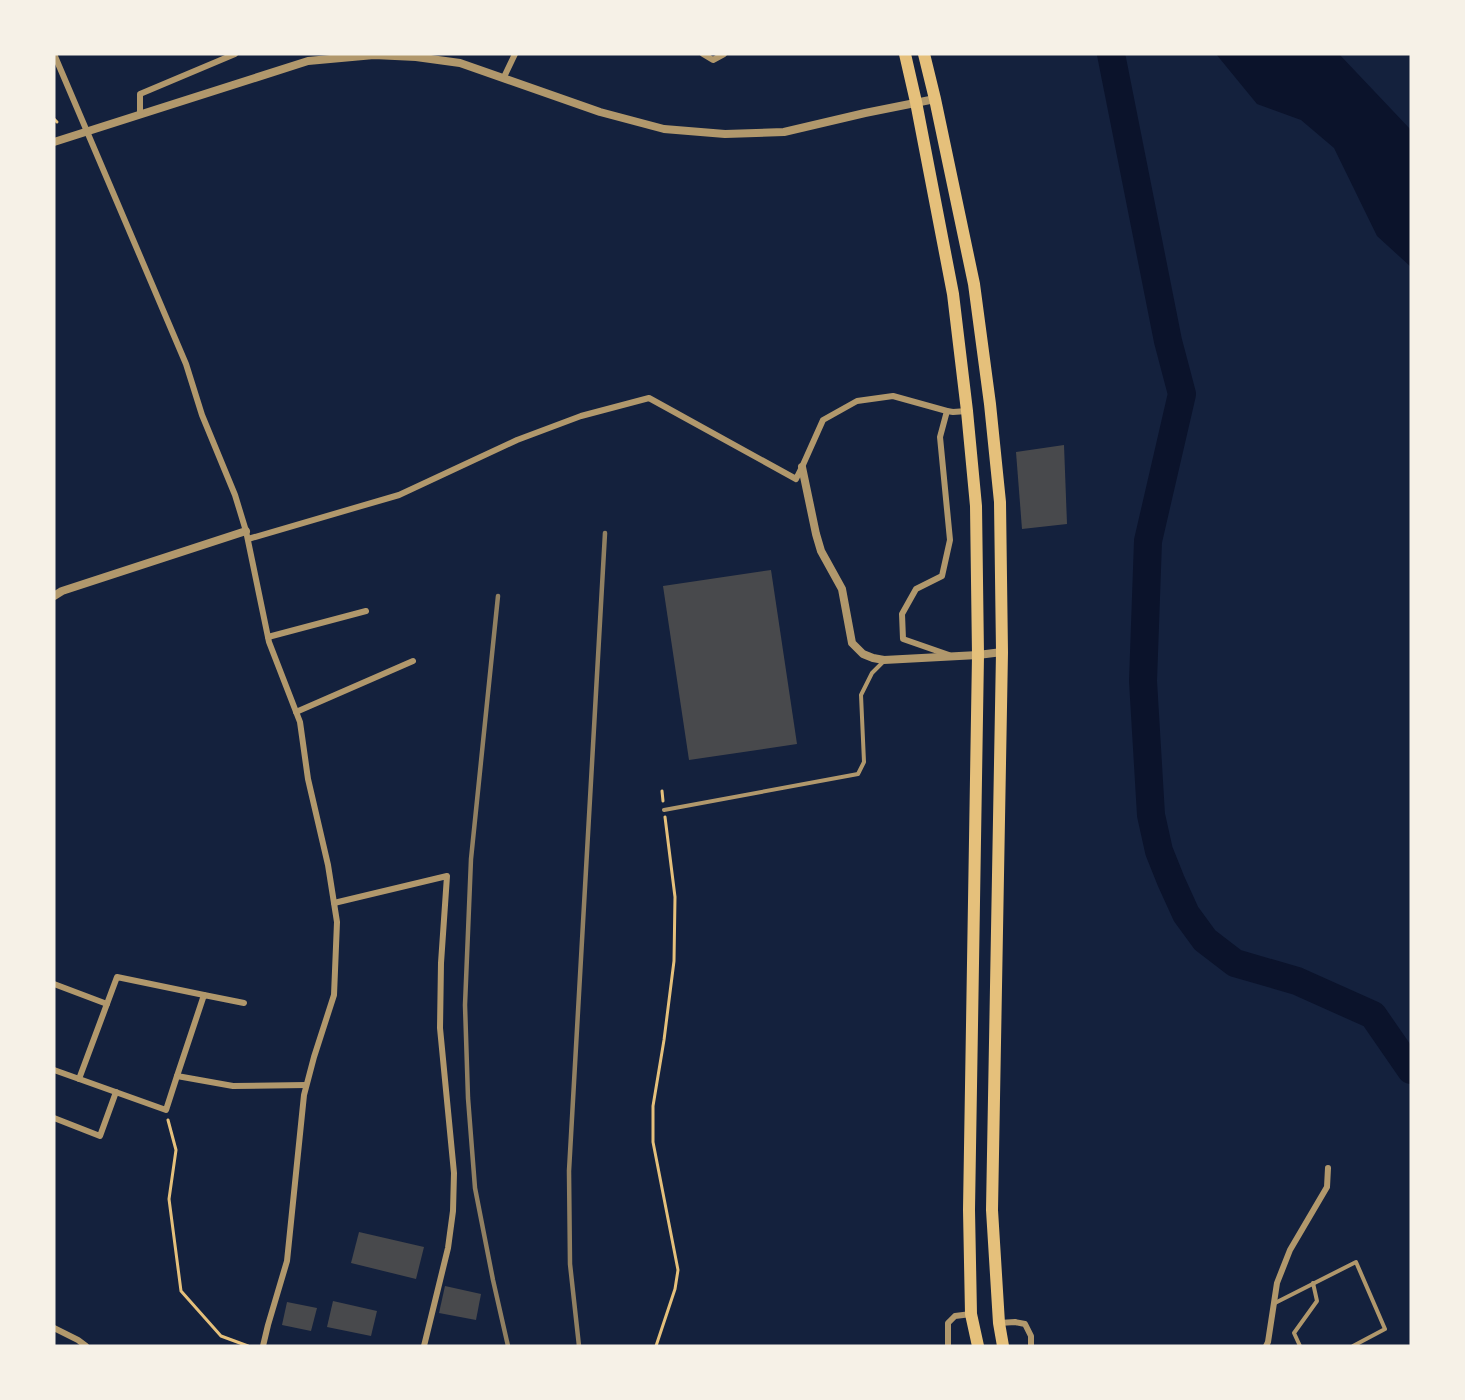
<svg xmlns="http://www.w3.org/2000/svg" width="1465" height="1400" font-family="'Archivo Narrow',sans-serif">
<rect width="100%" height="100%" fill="#14213d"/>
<g fill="#0b132b">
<path d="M1100 54H1119L1118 95Z"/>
<path d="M1216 54H1339L1411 130V267L1377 236 1334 148 1301 120 1257 104Z"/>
</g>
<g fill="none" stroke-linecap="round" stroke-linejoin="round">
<path stroke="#0b132b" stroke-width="28" d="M1111 54 1168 341 1182 394 1148 541 1143 681 1151 815 1159 851 1171 881 1186 914 1205 940 1235 963 1297 981 1373 1015 1411 1070"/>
</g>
<g fill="#48494c">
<path d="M1064 445 1067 524 1022 529 1016 452Z"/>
<path d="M771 570 797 744 689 760 663 586Z"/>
<path d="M359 1232 424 1247 416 1279 351 1263Z"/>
<path d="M445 1286 481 1294 476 1320 439 1313Z"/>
<path d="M333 1301 377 1311 371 1336 327 1327Z"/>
<path d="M287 1302 317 1308 311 1331 282 1325Z"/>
</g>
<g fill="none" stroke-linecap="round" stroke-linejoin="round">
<g stroke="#e5c07b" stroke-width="3">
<path d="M54 119 57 122"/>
<path d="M662 791 663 801"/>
<path d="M168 1120 176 1150 169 1199 181 1291 221 1336 248 1346"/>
<path d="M656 1346 675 1289 678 1270 653 1142V1106L664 1040 674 961 675 897 665 817"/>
</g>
<g stroke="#b1986c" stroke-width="4">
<path d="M664 810 858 774 864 762 861 695 872 673 884 661"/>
<path d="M1275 1303 1356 1262 1385 1329 1353 1346"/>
<path d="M1300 1346 1294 1333 1317 1301 1313 1283"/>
</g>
<g stroke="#b1986c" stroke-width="6">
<path d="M54 54 186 364 202 415 235 495 246 531 269 642 300 722 308 779 328 865 337 922 334 995 314 1057 304 1095 287 1261 268 1325 263 1346"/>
<path d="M703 54 713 60 724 54"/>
<path d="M504 77 515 54"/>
<path d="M140 115V94L235 54"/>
<path d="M947 411 940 437 950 540 942 576 916 589 902 614 903 639 949 655"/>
<path d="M248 539 399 495 517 440 581 416 649 398 796 479 802 467 823 420 857 401 893 396 947 411 953 412 967 411"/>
<path d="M268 637 366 611"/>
<path d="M296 712 413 661"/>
<path d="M334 903 447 876 441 963 440 1028 454 1173 453 1211 448 1248 424 1346"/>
<path d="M54 984 107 1004"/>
<path d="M244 1003 204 995 177 1076 233 1086 306 1085"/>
<path d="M54 1070 166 1110 177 1076"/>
<path d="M79 1079 117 977 204 995"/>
<path d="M54 1118 100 1136 116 1092"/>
<path d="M999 1323 1015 1322 1025 1324 1031 1336V1346"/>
<path d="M54 1328 78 1340 86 1346"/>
<path d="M948 1346V1323L955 1316 971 1314"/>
<path d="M1266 1346 1268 1342 1277 1283 1290 1250 1327 1187 1328 1168"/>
</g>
<g stroke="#b1986c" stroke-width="8">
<path d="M54 142 308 61 374 55 416 57 460 63 600 112 664 129 725 134 784 132 865 113 935 99"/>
<path d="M802 467 816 534 821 551 842 589 852 643 863 654 873 658 884 660 978 655 1002 652"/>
<path d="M54 596 62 591 246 531"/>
</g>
<g stroke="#e5c07b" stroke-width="12">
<path d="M905 54 916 102 953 294 967 411 976 506 978 655 969 1210 971 1314 978 1346"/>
<path d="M924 54 935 99 974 284 990 404 1000 502 1002 652 992 1210 999 1323 1003 1346"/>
</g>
<g stroke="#918062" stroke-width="4.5">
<path d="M498 596 471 859 465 1005 468 1098 475 1188 493 1280 508 1346"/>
<path d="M579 1346 570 1264 569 1171 605 533"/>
</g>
</g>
<rect width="1465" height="1400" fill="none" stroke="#f6f1e7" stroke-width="111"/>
</svg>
